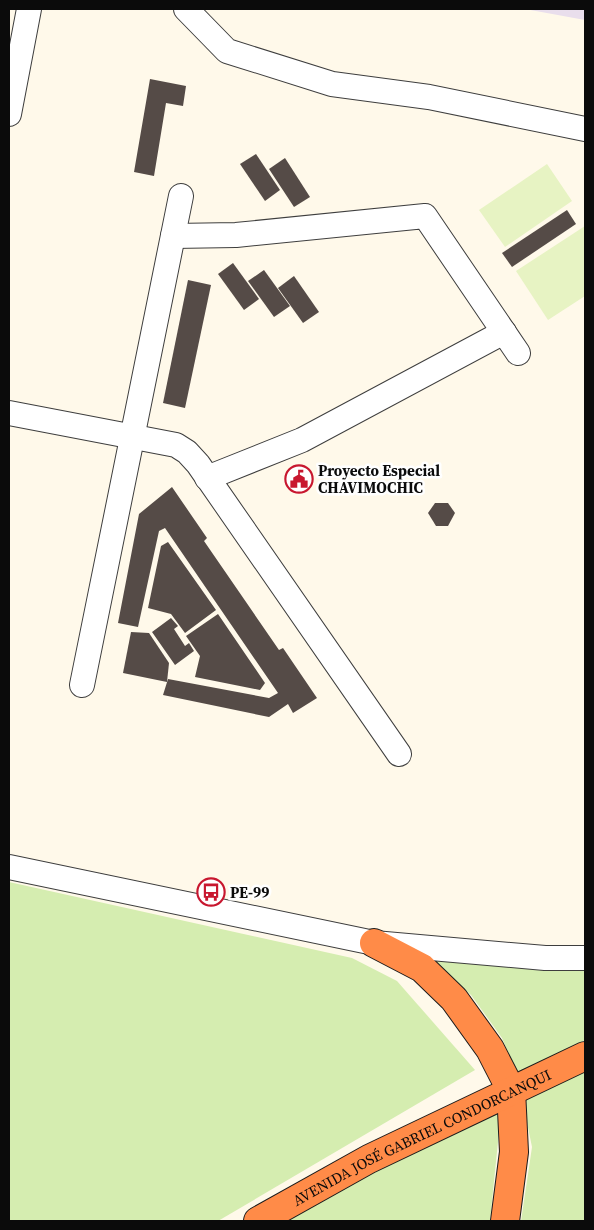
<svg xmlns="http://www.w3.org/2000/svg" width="594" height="1230" font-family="'Source Serif 4',serif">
<rect width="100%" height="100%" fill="#fff9ea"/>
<path fill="#e9deec" d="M525 9H585V20Z"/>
<g fill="#d5edb0">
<path d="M9 882 352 958 397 981 475 1070 218 1221H9Z"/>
<path d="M428 956 585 964V1040L517 1075 502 1038 471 995Z"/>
<path d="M585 1067V1221H521L532 1147 522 1098Z"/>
<path d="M501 1112 490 1221H288L373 1170Z"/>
</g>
<g fill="#e7f3c3">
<path d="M547 164 572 201 505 247 479 210Z"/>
<path d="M585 226V296L548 320 516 271Z"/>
</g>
<g fill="#554b47">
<path d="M150 79 186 86 183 106 166 103 154 176 134 172Z"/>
<path d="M256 154 280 190 265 201 240 164Z"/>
<path d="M285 158 310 197 294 207 269 169Z"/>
<path d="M567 210 576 224 512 267 502 253Z"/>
<path d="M233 263 259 299 244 310 218 274Z"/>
<path d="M264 270 290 306 274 317 248 281Z"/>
<path d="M294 276 319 312 303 323 278 288Z"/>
<path d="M188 280 211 285 185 408 163 403Z"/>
<path d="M172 487 207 538 204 541 279 650 283 648 317 698 293 713 288 704 269 717 163 695 168 679 269 698 278 693 165 528 159 531 138 627 118 623 139 514Z"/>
<path d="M435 503H448L455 513 448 526H436L428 513Z"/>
<path d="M168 542 216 610 185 633 171 614 148 608 161 546Z"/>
<path d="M218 614 265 683 260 690 195 677 200 656 186 636Z"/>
<path d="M171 618 178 626 174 629 185 646 189 643 194 651 175 665 152 632Z"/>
<path d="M131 632 149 633 169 663 167 682 123 673Z"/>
</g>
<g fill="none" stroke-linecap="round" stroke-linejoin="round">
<g stroke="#3e3e3e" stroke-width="26">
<g id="minor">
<path d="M186 9 227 51 332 84 429 97 585 129"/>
<path d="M9 114 29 9"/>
<path d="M173 236 236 235 425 216 518 353"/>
<path d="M9 413 176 445 187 452 198 464 399 754"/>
<path d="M207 478 302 440 504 332"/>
<path d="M82 685 181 196"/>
<path d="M9 867 374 943 545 958H585"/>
</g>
</g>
<g stroke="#1c1c1c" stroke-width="30">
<g id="highway">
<path d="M374 943 422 968 454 999 490 1049 511 1090 514 1152 505 1221"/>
<path id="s1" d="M258 1221 369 1159 585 1056"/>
</g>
</g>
<use href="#minor" stroke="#fff" stroke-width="24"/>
<use href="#highway" stroke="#ff8b48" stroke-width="28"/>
</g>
<defs>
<g id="civic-ring" transform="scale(1.4375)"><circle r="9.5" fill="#fff" stroke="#c8172f" stroke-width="1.5"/><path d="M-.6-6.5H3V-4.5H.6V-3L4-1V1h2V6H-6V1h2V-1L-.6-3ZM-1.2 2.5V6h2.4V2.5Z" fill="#c8172f"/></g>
<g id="bus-ring" transform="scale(1.4375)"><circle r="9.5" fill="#fff" stroke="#c8172f" stroke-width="1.5"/><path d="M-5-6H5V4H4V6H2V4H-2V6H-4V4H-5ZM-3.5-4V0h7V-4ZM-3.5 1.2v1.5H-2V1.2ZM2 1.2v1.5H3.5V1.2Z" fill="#c8172f"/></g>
</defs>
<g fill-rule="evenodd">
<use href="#civic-ring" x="299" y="479"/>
<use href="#bus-ring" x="211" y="892"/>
</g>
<g text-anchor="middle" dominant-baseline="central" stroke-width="5" stroke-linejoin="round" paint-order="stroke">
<g font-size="15" font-weight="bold" fill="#0b0b0b" stroke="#fff" text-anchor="start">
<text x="318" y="470">Proyecto Especial<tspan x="318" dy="17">CHAVIMOCHIC</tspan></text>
<text x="230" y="892">PE-99</text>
</g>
<g font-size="15" fill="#0b0b0b" stroke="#fff">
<text stroke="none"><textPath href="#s1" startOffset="184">AVENIDA JOSÉ GABRIEL CONDORCANQUI</textPath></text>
</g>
</g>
<rect width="594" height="1230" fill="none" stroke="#0b0b0b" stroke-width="20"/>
</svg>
